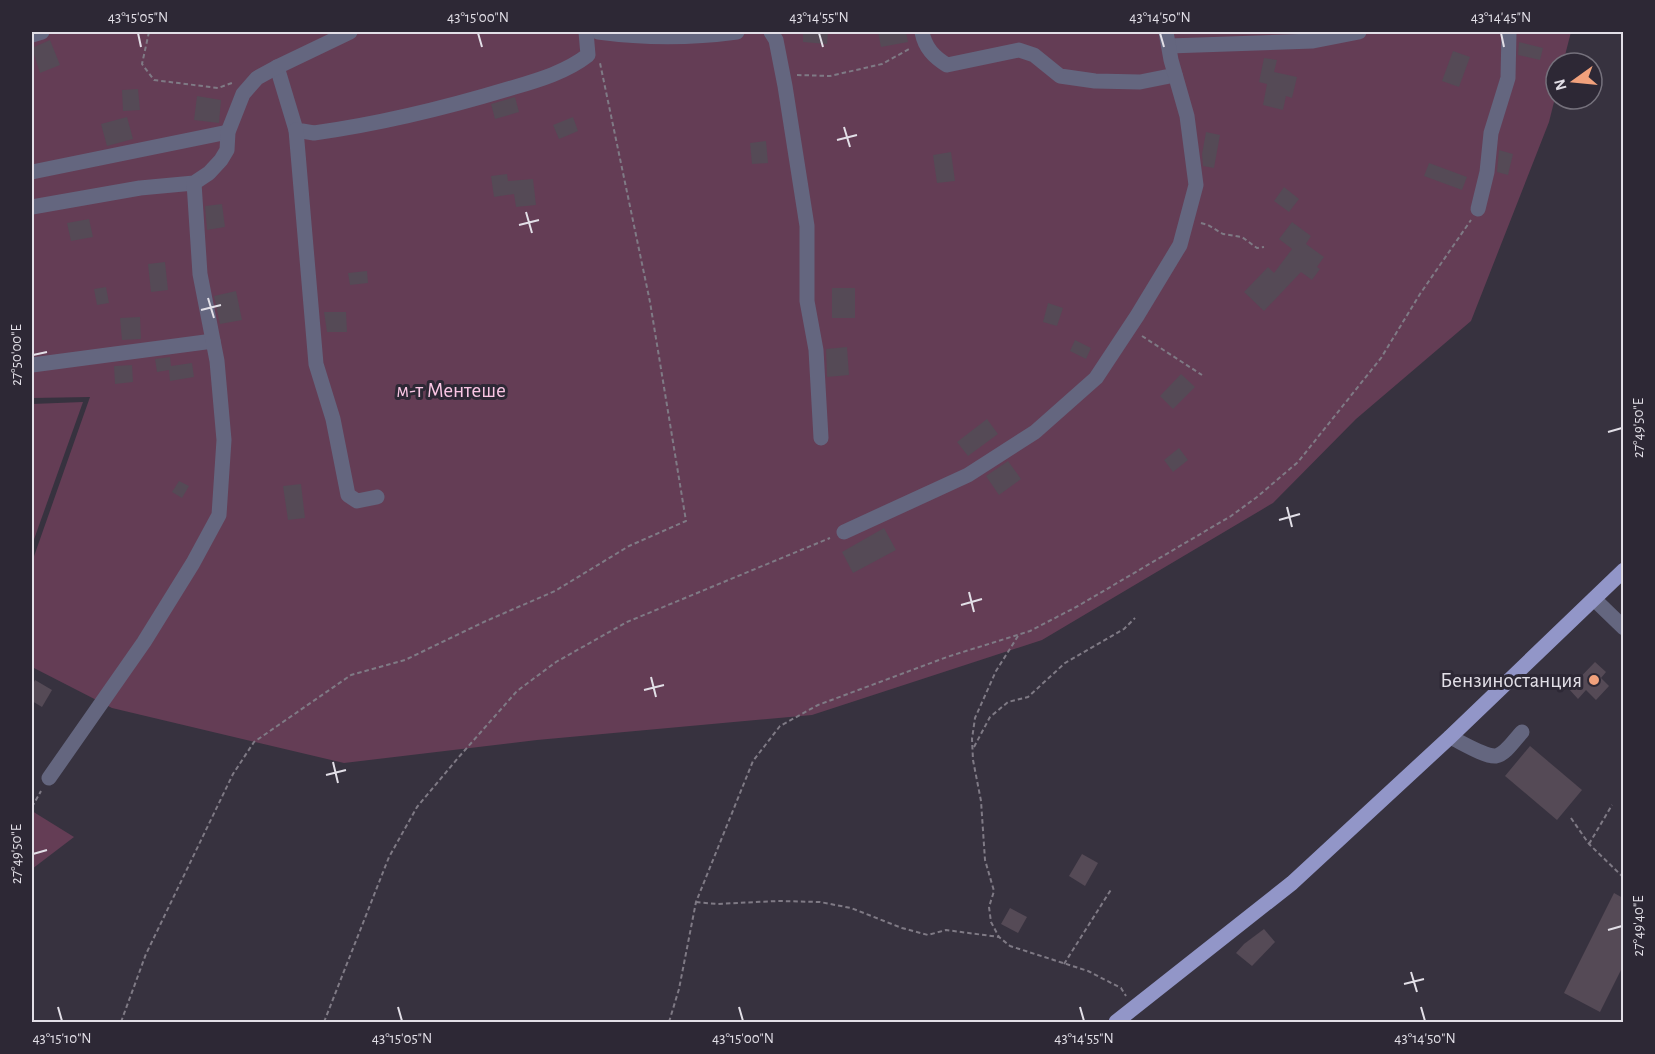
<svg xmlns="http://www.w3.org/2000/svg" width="1655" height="1054" font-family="'Alegreya Sans',sans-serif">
<rect width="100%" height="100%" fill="#37323f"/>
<g fill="#643d55">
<path d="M32 32H1571L1563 63H1556V94L1549 122 1471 321 1356 419 1273 503 1042 640 812 715 537 740 344 763 112 708 32 667V562L90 397 32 398Z"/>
<path d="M83 402 32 545V404Z"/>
<path d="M32 811 74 837 32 869Z"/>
</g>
<g fill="#554a56">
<path d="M803 32H828L827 44 803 42Z"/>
<path d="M878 32H906L908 42 881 47Z"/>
<path d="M50 40 60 65 40 73 32 48Z"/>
<path d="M1519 42 1543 48 1540 60 1518 55Z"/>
<path d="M1453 51 1470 57 1459 87 1442 81Z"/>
<path d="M1264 58 1277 60 1274 72 1297 77 1292 98 1286 96 1283 110 1263 105 1267 84 1259 82Z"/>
<path d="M138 89 140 110 123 111 122 90Z"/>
<path d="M197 96 221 100 219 123 194 120Z"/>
<path d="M515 97 519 112 495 119 491 104Z"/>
<path d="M127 117 133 139 107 146 101 124Z"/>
<path d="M573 117 578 131 559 139 553 125Z"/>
<path d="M1206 132 1220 135 1214 168 1203 166 1202 154Z"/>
<path d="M766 141 768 163 752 164 750 143Z"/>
<path d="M1499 150 1513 154 1508 175 1497 172Z"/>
<path d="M951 152 955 181 937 183 933 155Z"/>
<path d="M1429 163 1467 177 1462 190 1424 176Z"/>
<path d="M507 174 508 181 533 179 536 205 516 207 514 194 494 197 491 176Z"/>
<path d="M1284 187 1299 199 1289 212 1274 201Z"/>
<path d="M222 204 225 227 207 230 205 206Z"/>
<path d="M89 219 93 237 71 241 67 223Z"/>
<path d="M1292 222 1311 236 1306 244 1324 257 1317 267 1320 269 1312 280 1301 272 1264 311 1244 292 1268 267 1274 273 1292 249 1279 239Z"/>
<path d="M165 262 168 290 151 292 148 264Z"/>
<path d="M367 271 368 283 350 285 348 273Z"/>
<path d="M106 287 109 303 97 305 94 289Z"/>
<rect x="832" y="288" width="23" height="30"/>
<path d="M236 291 242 320 220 324 214 296Z"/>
<path d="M1048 303 1063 308 1057 326 1043 322Z"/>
<path d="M324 312H346L347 332H327Z"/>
<path d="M140 317 141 339 122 340 120 318Z"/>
<path d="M1075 340 1091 348 1086 359 1070 351Z"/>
<path d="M847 347 849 375 827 377 826 349Z"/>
<path d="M170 357 171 366 192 363 194 377 170 381 169 370 157 372 155 359Z"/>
<path d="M132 365 133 382 115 384 114 366Z"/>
<path d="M1181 374 1195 387 1173 409 1160 396Z"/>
<path d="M987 419 998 434 968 456 957 442Z"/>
<path d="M1179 448 1188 460 1173 472 1164 460Z"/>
<path d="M1008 461 1021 479 999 495 986 476Z"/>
<path d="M179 481 189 486 182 498 172 492Z"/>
<path d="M301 484 305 518 288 520 283 486Z"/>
<path d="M884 528 896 550 853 573 842 552Z"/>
<path d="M1595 662 1606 672 1601 678 1609 686 1596 700 1586 690 1578 699 1569 689Z"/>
<path d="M35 680 52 690 42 707 32 701V686Z"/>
<path d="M1530 746 1582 790 1557 820 1505 776Z"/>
<path d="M1082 854 1098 863 1085 886 1069 876Z"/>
<path d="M1614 893 1623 898V966L1600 1012 1564 993Z"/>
<path d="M1010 908 1027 917 1018 933 1001 924Z"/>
<path d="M1264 929 1275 942 1252 966 1236 953 1244 944Z"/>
</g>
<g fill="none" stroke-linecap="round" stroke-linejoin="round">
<g stroke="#7f7a85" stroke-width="2" stroke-dasharray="4.5 3" stroke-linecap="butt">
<path d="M149 32 142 64 154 80 218 88 232 83"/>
<path d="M797 75 830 76 882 64 911 48"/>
<path d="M1201 223 1208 225 1223 234 1242 237 1257 248 1264 247"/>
<path d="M1142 336 1202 375"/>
<path d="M1018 636 996 671 975 718 972 739 973 760 981 801 985 860 994 891 989 907 991 922 999 937 1010 946 1088 971 1121 988 1126 996"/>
<path d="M974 747 990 717 1008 702 1028 697 1065 663 1124 629 1135 618"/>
<path d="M32 807 41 791"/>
<path d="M1571 818 1589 844 1624 878"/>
<path d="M1589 844 1612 805"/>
<path d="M696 902 717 904 778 901 820 902 851 908 902 928 928 935 946 930 999 937"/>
<path d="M1064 964 1112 888"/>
<path d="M32 1021 37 1022"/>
<path d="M121 1022 146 954 233 774 254 742 351 675 405 660 486 621 555 591 629 546 686 521 650 302 600 63"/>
<path d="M324 1022 389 857 417 807 458 758 517 691 556 662 627 622 830 538"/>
<path d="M669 1022 679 989 696 902 753 761 780 726 818 705 947 657 1030 631 1078 606 1231 516 1257 497 1298 462 1381 358 1420 294 1471 220"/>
</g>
<g stroke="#64667f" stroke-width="15">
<path d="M598 32C643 38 693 38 737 32"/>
<path d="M771 32 776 40 785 86 807 226V301L816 350 821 438"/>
<path d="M922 32C925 48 934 57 947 65L1019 50 1034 55 1060 76 1095 81 1140 82 1175 75"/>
<path d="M32 35 42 32"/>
<path d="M1169 46 1313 41 1359 32"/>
<path d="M277 67 296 130 314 133C379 124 445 108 508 89 535 81 565 73 588 55L586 32"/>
<path d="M296 130 316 364 333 419 348 495 357 501 377 497"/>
<path d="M32 172 228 132"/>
<path d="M32 207 140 188 194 183 209 173 221 160 227 150 228 132 243 94 257 78 277 67 350 32"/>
<path d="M1478 209 1487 172 1491 133 1508 78 1509 32"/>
<path d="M32 365 213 341"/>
<path d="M844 532 968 475 1035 432 1096 378 1137 316 1180 245 1196 185 1187 116 1171 60 1166 32"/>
<path d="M1594 599 1624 628"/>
<path d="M1450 737C1461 742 1485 757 1496 756 1506 754 1515 739 1522 732"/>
<path d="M49 778 144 642 193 563 219 515 224 440 217 361 200 274 194 183"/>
</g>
<path stroke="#9296c8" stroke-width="15" d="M1116 1022 1292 883 1450 737 1624 570"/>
</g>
<path fill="none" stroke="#e2dfe7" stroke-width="2" d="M138 33 141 47M478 33 482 47M819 33 823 47M1160 33 1164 47M1501 33 1504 47M844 127 850 147M837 140 857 135M526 212 532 233M519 225 539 220M208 298 214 318M201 310 221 305M33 355 47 352M1608 432 1622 428M1287 507 1292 527M1279 520 1300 514M969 592 974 612M961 605 982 599M651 677 656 697M644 690 664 685M333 762 338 783M326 775 346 770M33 854 47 850M1608 930 1622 926M1411 972 1417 992M1404 984 1424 979M58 1007 62 1021M398 1007 402 1021M739 1007 743 1021M1080 1007 1084 1021M1421 1007 1425 1021"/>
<circle fill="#f1a17c" stroke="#2d2835" stroke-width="2" cx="1594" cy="680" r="6"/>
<g text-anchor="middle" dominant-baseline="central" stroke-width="6" stroke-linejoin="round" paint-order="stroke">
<g font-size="21" fill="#fac6e4" stroke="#2d2835">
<text x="451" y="390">м-т Ментeше</text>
</g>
<g font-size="21" fill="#e2dfe7" stroke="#2d2835" text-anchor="end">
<text x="1582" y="680">Бензиностанция</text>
</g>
</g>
<rect width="1655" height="1054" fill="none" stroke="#2d2835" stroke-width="66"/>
<g transform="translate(1574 81) rotate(255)"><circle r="28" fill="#2d2835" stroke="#75717c" stroke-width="1.5"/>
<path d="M0-4.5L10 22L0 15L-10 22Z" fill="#f1a17c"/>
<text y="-9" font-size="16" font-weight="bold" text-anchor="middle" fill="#e2dfe7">N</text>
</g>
<rect x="33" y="33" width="1589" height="988" fill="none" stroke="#e2dfe7" stroke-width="2"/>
<g font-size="15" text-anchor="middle" fill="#e2dfe7">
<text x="138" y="22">43°15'05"N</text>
<text x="478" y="22">43°15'00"N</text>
<text x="819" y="22">43°14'55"N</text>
<text x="1160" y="22">43°14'50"N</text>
<text x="1501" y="22">43°14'45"N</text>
<text transform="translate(16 355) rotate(-90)" y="5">27°50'00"E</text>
<text transform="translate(1638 428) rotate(-90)" y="5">27°49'50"E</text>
<text transform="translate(16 854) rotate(-90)" y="5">27°49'50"E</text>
<text transform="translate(1638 926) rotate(-90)" y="5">27°49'40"E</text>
<text x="62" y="1043">43°15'10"N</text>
<text x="402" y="1043">43°15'05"N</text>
<text x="743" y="1043">43°15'00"N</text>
<text x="1084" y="1043">43°14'55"N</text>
<text x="1425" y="1043">43°14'50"N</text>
</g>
</svg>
